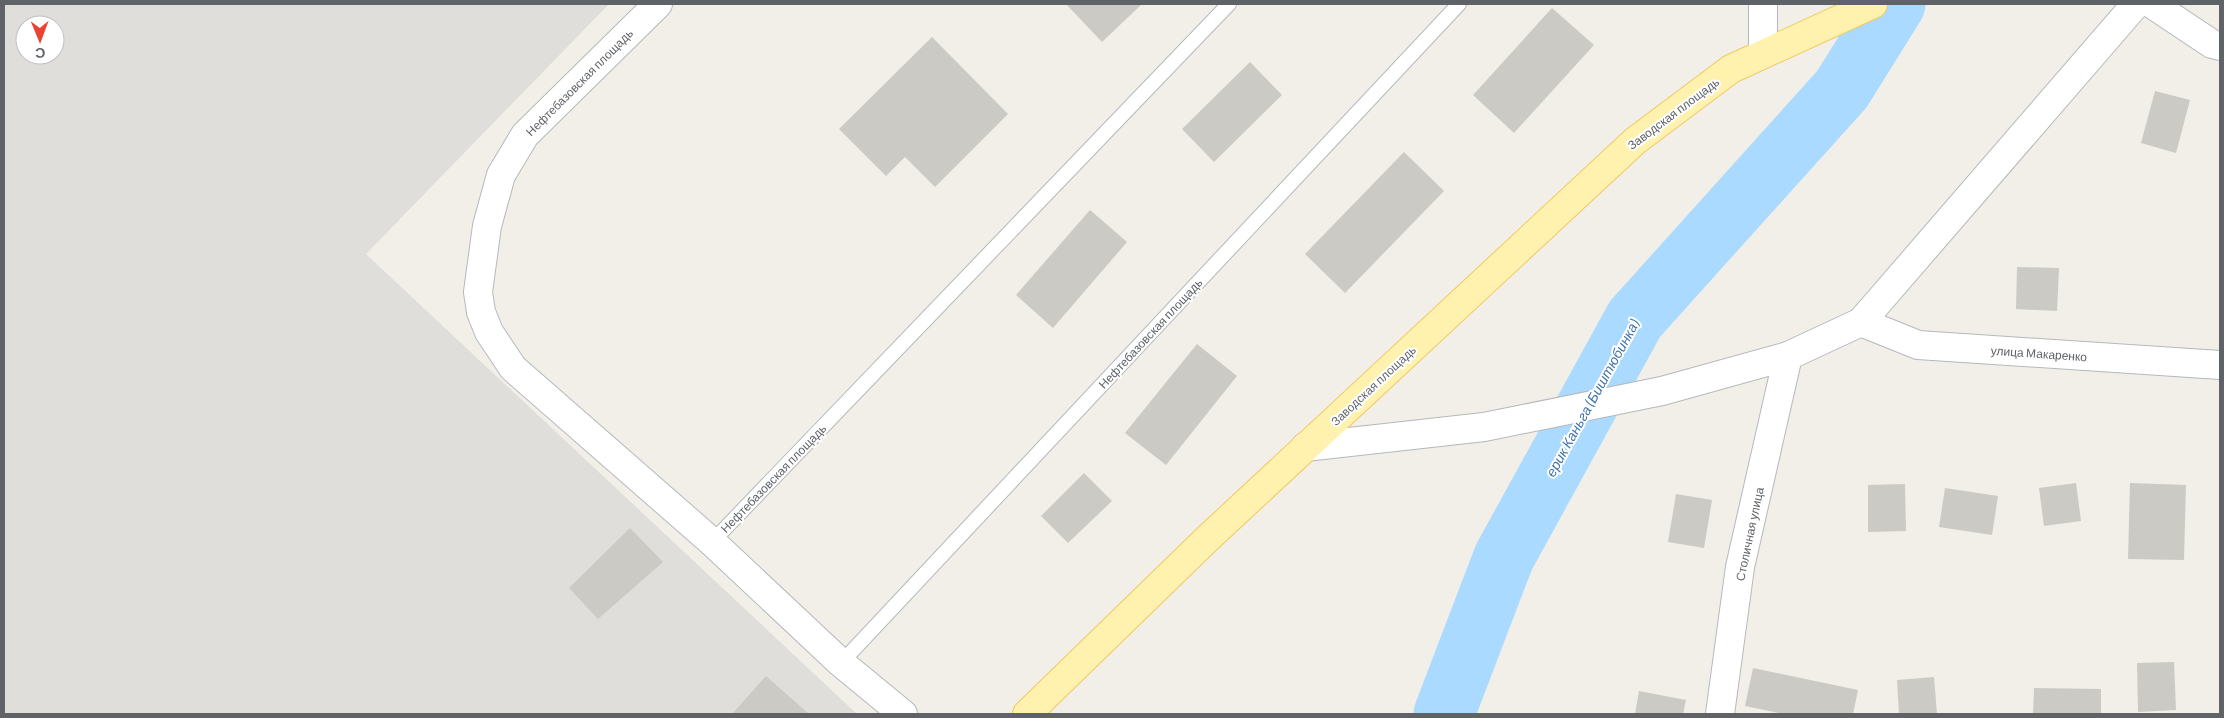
<svg xmlns="http://www.w3.org/2000/svg" width="2224" height="718" font-family="Barlow,sans-serif">
<rect width="100%" height="100%" fill="#f1efe8"/>
<path fill="#e0deda" fill-rule="evenodd" d="M4 4H609L366 254 857 714H4ZM25 25H55V55H25Z"/>
<g fill="none" stroke-linecap="round" stroke-linejoin="round">
<path stroke="#aadaff" stroke-width="61" d="M1444 714 1504 557 1635 319 1842 89 1895 4"/>
</g>
<g fill="#cccac5">
<path d="M1066 4H1142L1102 42Z"/>
<path d="M1552 8 1594 45 1514 133 1473 95Z"/>
<path d="M932 37 1008 114 935 187 905 157 886 176 839 129Z"/>
<path d="M1250 62 1282 95 1214 162 1182 129Z"/>
<path d="M2155 91 2190 100 2176 153 2141 143Z"/>
<path d="M1404 152 1444 191 1345 293 1305 254Z"/>
<path d="M1090 210 1127 242 1053 328 1016 295Z"/>
<path d="M2017 267 2059 268 2057 311 2016 309Z"/>
<path d="M1197 344 1237 376 1166 465 1125 433Z"/>
<path d="M1084 473 1112 501 1068 543 1041 516Z"/>
<path d="M2076 483 2081 521 2044 526 2039 488Z"/>
<path d="M2130 483 2186 485 2184 560 2128 559Z"/>
<path d="M1905 484 1906 531 1868 532V485Z"/>
<path d="M1945 488 1998 496 1992 535 1939 527Z"/>
<path d="M1676 494 1712 500 1704 548 1668 542Z"/>
<path d="M630 528 663 562 598 619 569 588Z"/>
<path d="M2174 662 2176 710 2138 712 2137 663Z"/>
<path d="M1753 668 1858 690 1853 714H1783L1745 706Z"/>
<path d="M766 676 809 714H732Z"/>
<path d="M1934 677 1937 714H1899L1897 680Z"/>
<path d="M2034 688 2101 689V714H2033Z"/>
<path d="M1639 691 1686 700 1683 714H1635Z"/>
</g>
<g fill="none" stroke-linecap="round" stroke-linejoin="round">
<g stroke="#b5b8bc" stroke-width="16">
<g id="lane">
<path d="M712 542 1229 4"/>
<path d="M841 663 1459 4"/>
</g>
</g>
<g stroke="#b5b8bc" stroke-width="30">
<g id="street">
<path d="M658 4 525 135 501 175 487 226 478 292 481 312 489 332 513 368 712 542 841 663 903 714"/>
<path d="M1763 4V54"/>
<path d="M2152 4 2212 44 2220 46"/>
<path d="M1861 322 1918 345 2220 365"/>
<path d="M1305 447 1484 427 1662 391 1788 356 1861 322 2136 4"/>
<path d="M1720 714 1740 567 1788 356"/>
</g>
</g>
<g stroke="#f2c960" stroke-width="30">
<path id="primary" d="M1027 714 1207 539 1635 141 1731 69 1873 4"/>
</g>
<use href="#lane" stroke="#fff" stroke-width="14"/>
<use href="#street" stroke="#fff" stroke-width="28"/>
<use href="#primary" stroke="#fff2af" stroke-width="28"/>
</g>
<g text-anchor="middle" dominant-baseline="central" stroke-width="4" stroke-linejoin="round" paint-order="stroke">
<g font-size="12" fill="#5f6368" stroke="#fff">
<text transform="translate(579 82) rotate(-45)">Нефтебазовская площадь</text>
<text transform="translate(1673 113) rotate(-37)">Заводская площадь</text>
<text transform="translate(1150 333) rotate(-47)">Нефтебазовская площадь</text>
<text transform="translate(2039 353) rotate(4)">улица Макаренко</text>
<text transform="translate(1373 385) rotate(-43)">Заводская площадь</text>
<text transform="translate(773 478) rotate(-46)">Нефтебазовская площадь</text>
<text transform="translate(1749 534) rotate(-78)">Столичная улица</text>
</g>
<g font-size="14" font-style="italic" fill="#4174aa" stroke="#fff">
<text transform="translate(1592 398) rotate(-61)">ерик Каньга (Биштюбинка)</text>
</g>
</g>
<rect width="2224" height="718" fill="none" stroke="#5f6368" stroke-width="10"/>
<g transform="translate(40 40) rotate(179)"><circle r="24" fill="#ffffff" stroke="#bfc1c3"/>
<path d="M0-4L9 19L0 12L-9 19Z" fill="#ea4335"/>
<text y="-8" font-size="14" font-weight="bold" text-anchor="middle" fill="#5f6368">С</text>
</g>
</svg>
